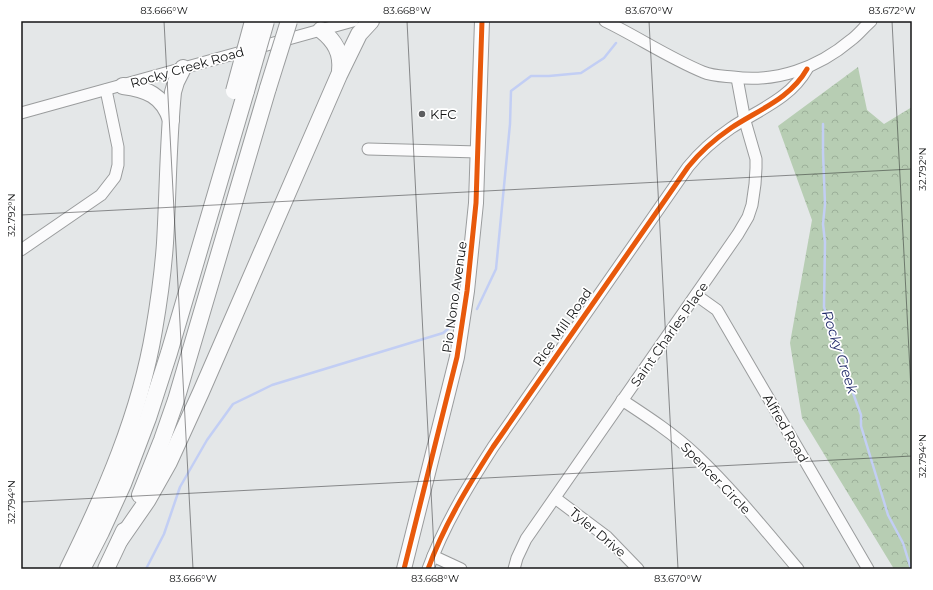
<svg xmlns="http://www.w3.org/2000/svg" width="933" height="590" font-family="Montserrat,sans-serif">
<defs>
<pattern id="forest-crowns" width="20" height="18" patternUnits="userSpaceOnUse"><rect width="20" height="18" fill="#b7cdb3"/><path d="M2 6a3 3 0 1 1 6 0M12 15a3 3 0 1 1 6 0" fill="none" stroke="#9caf99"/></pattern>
</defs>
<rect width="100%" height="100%" fill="#e4e7e8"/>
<path fill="url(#forest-crowns)" d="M858 67 867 110 884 124 912 107V569H894L802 418 790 343 812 220 778 126Z"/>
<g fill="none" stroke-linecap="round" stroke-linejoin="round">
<g stroke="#c2cef4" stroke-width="2.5">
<path d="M823 124V153L825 204 823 224 825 242 824 307 831 329 845 359 849 382 861 415V426L888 515 903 543 911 569"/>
<path d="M477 309 496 269 510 124 511 91 531 76H549L581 73 604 58 616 43"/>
<path d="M146 569 164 534 180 487 207 440 233 404 272 385 443 333 449 328"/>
</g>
<g stroke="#9a9c9d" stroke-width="13">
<g id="minor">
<path d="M605 21C638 37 669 58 703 72 712 76 723 76 733 77 776 83 818 68 851 40 858 35 864 27 871 21"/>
<path d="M21 113 353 21"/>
<path d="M368 149 478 152"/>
<path d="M21 250 101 195 115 177 118 165V147L106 90"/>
<path d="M696 295 717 310 868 569"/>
<path d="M622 400C648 417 674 434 696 455 733 490 765 530 798 569"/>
<path d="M555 498 607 537 638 569"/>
<path d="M433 556 461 569"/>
<path d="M428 569C444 525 468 486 493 447L688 167C700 152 715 139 731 128 758 110 790 99 807 69"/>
<path d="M514 569 517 558 526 539 738 234 748 217 752 205 755 184 756 168V159L745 121 737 78"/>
</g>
</g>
<g stroke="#9a9c9d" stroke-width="16">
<path id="major" d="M404 569 457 357 467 291 476 203 482 21"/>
</g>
<g stroke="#9a9c9d" stroke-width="18">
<g id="highway">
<path d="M321 30C335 41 342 53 340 71"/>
<path d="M123 86C146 89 163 95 171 120"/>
<path d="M140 495 162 440 176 400 268 88"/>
<path d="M120 540 147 501 169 462 201 392 339 75 359 34 371 21"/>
<path d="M68 569C105 494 140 414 154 330 159 301 163 272 165 243 168 193 168 142 173 92L176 82 183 68"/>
<path d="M82 569 101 532 123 484 148 418 169 353 246 91"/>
<path d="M106 569 124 531"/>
</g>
</g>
<use href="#minor" stroke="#fbfbfc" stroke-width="11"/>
<use href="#major" stroke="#fbfbfc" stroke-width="14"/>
<use href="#highway" stroke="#fbfbfc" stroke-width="16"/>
<g stroke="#9a9c9d" stroke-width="18" stroke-linecap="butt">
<g id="highway-bridge">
<path d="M268 88 289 21"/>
<path d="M234 91 253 21"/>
<path d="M246 91 266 21"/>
</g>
</g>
<use href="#highway-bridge" stroke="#fbfbfc" stroke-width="16"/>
<g stroke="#fff" stroke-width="8">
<g id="cycleway">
<path d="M404 569 457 357 467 291 476 203 482 21"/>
<path d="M428 569C444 525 468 486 493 447L688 167C700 152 715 139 731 128 758 110 790 99 807 69"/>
</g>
</g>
<use href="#cycleway" stroke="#e8590c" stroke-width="5"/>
</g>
<path fill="none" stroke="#141516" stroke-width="1" stroke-opacity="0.45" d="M164 21 193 569M407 21 435 569M649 21 678 569M892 21 912 410M21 215 912 169M21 502 912 456"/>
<circle fill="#5d5e60" stroke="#fff" stroke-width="1.5" cx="422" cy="114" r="4"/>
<g text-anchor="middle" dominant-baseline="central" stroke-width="3.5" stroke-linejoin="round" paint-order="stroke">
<g font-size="13" fill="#141516" stroke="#fff">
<text transform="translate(187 67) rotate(-16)">Rocky Creek Road</text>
<text transform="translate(454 297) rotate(-82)">Pio Nono Avenue</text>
<text transform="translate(562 327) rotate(-55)">Rice Mill Road</text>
<text transform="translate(669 334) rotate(-55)">Saint Charles Place</text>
<text transform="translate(786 428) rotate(60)">Alfred Road</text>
<text transform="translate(716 478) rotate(46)">Spencer Circle</text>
<text transform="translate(598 532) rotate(40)">Tyler Drive</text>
</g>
<g font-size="13" fill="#141516" stroke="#fff" text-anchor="start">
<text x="430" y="114">KFC</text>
</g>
<g font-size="14" font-style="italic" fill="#232d6b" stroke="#fff">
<text transform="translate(840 352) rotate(72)">Rocky Creek</text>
</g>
</g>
<rect width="933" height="590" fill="none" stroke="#ffffff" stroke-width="44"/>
<rect x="22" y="22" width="889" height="546" fill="none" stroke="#141516" stroke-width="1.5"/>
<g font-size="10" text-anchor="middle" fill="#141516">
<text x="164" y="14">83.666°W</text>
<text x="407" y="14">83.668°W</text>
<text x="649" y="14">83.670°W</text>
<text x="892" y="14">83.672°W</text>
<text transform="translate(922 169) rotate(-90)" y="4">32.792°N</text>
<text transform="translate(11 215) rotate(-90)" y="4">32.792°N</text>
<text transform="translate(922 456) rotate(-90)" y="4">32.794°N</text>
<text transform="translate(11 502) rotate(-90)" y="4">32.794°N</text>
<text x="193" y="582">83.666°W</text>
<text x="435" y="582">83.668°W</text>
<text x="678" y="582">83.670°W</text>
</g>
</svg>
